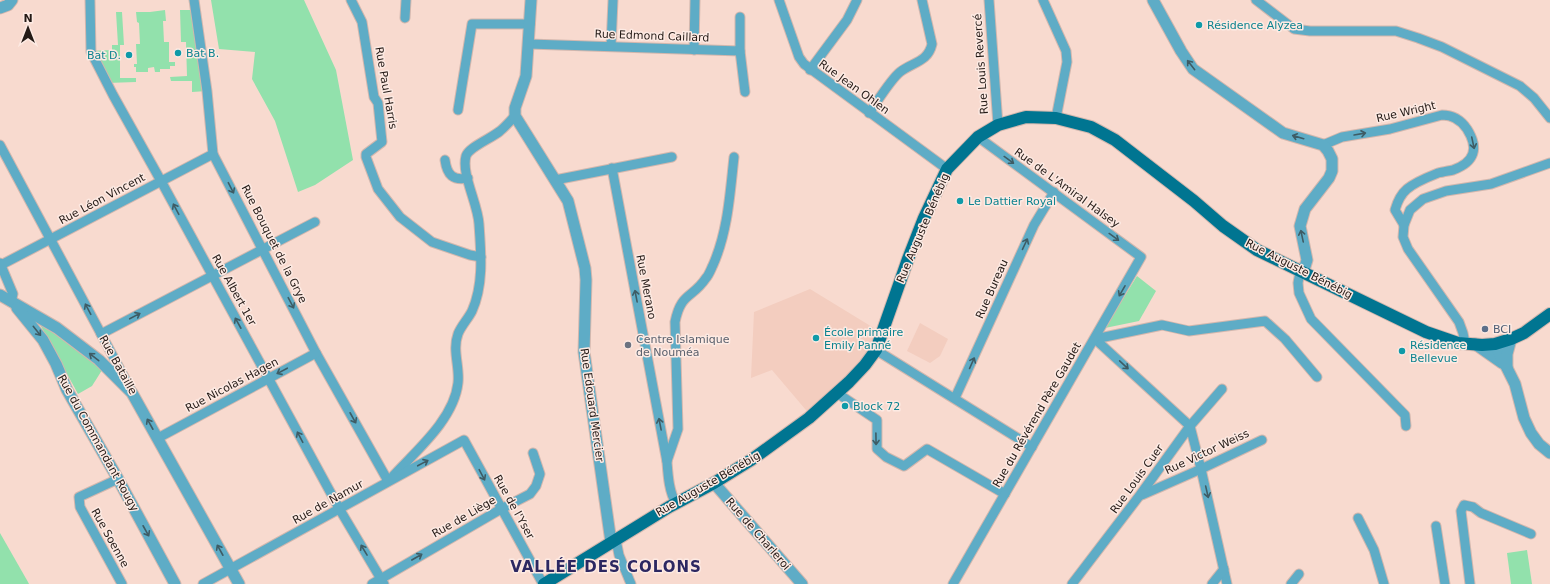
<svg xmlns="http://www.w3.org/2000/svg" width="1550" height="584" font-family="'DejaVu Sans',sans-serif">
<rect width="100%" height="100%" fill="#f8dacf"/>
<g fill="#f3cdbf">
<path d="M810 289 882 333 876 350 811 416 772 370 751 378 754 312Z"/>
<path d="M920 323 948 339 940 356 930 363 907 351Z"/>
</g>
<g fill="#92e1ac">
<path d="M211 0H304L336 70 353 160 315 185 298 192 275 121 252 79 255 52 219 49Z"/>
<path d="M165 10 166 21H163L164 42H169V62H175V66H170V69H160V72H155L154 67 148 68V72H136V67H134V64H137L136 44H140L139 23 137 22 136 12H150Z"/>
<path d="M180 10H196L207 91 192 92V81H171L170 77 187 76 186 42H181Z"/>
<path d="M116 12H122L124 45H120V78H136V82L107 83 91 51 112 50V45H118Z"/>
<path d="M1137 276 1156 291 1139 321 1105 328Z"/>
<path d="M37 319 104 367 92 386 78 394Z"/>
<path d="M0 533 28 582 29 584H0Z"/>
<path d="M1527 550 1532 584H1511L1507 553Z"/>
</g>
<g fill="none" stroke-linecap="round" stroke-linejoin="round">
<g stroke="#d2b7ae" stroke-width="11">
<g id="minor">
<path d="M90 0 91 52 113 95 161 181 340 510 384 584"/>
<path d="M194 0 207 91 213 154 316 353 388 481"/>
<path d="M351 0 362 22 374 97 378 103 382 142 366 154V157L378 189 400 217 432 242 470 255 481 257"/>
<path d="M779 0 799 57 804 64 947 169"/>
<path d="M989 0 998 125"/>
<path d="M1043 0 1066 51 1067 62 1056 118"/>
<path d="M1256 0 1294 29 1310 31H1396L1418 38 1442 47 1520 86 1534 98 1550 118"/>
<path d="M405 18 406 0"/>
<path d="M529 44 740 51V17"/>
<path d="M611 46 613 0"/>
<path d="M694 50 695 0"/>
<path d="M740 51 745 92"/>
<path d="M810 70 847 20 857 0"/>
<path d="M458 110 472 24H530"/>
<path d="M869 113C877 102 891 79 900 72 913 62 928 62 932 44L922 0"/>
<path d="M0 145 130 388"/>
<path d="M1323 145 1342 137 1390 129 1442 115C1453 115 1461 120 1467 129 1479 148 1475 162 1453 170 1448 171 1442 172 1438 173 1428 177 1415 182 1407 189 1401 194 1397 203 1395 210L1404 225"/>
<path d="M445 160C447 175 453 181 468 178"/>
<path d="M612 168 667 462C668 475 669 492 676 503"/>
<path d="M555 180 672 157"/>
<path d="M0 263 13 294 11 302"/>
<path d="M1 265 213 154"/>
<path d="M1300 272 1298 283 1299 293 1311 319 1405 415 1406 426"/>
<path d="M101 334 315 222"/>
<path d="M1095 339 1190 426 1201 469 1227 584"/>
<path d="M1095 339 1162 325 1189 331 1265 321 1285 339 1317 377"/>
<path d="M1465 343 1463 333 1459 322 1408 249 1403 237 1404 225 1410 210 1423 199 1446 191 1491 184 1550 163"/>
<path d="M876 350 1032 447"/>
<path d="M837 393 877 420V449L886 457 904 466 927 449 1005 494"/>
<path d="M955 398 1034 225 1054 192"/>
<path d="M158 438 316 353"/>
<path d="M667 461 678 429 675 322C681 292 692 299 706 278 709 275 711 269 713 265 728 231 730 193 734 157"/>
<path d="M393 476C417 450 454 419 458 383 460 367 452 350 458 334 461 326 468 319 472 311 484 284 481 253 479 224 478 204 461 174 466 156 469 147 492 138 500 131 505 127 510 121 515 116"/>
<path d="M118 479 79 497 80 507 122 584"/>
<path d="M1142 495 1201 469 1262 440"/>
<path d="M1358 518 1374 550 1384 584"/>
<path d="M1436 526 1445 584"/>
<path d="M616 540 619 555 631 584"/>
<path d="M203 584 464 440 543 584"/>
<path d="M372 584 501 509 530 494 536 486 540 474 533 453"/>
<path d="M953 584 1141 257 978 137"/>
<path d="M1072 584 1140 495 1190 426 1222 389"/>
<path d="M1212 584 1224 569"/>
<path d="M1291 584 1299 574"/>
<path d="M1470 584 1461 511 1464 505 1473 507 1481 513 1531 534"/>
</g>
</g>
<g stroke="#d2b7ae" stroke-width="13">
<g id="tertiary">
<path d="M531 0 526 76 515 108V116L568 201 585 268 586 280 584 352 611 542"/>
<path d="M1153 0 1181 51 1193 69 1283 133 1323 145 1328 151 1332 159V171L1329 178 1305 209 1300 226 1307 260 1303 273"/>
<path d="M0 8 8 5 12 0"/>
<path d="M0 295 57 328 99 360 132 393 239 584"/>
<path d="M17 308 43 340 56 364 67 390 118 479 175 584"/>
<path d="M1475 344 1502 363"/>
<path d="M1495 344 1515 384 1524 418 1531 433 1539 444 1550 453"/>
<path d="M1507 367V354L1511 339"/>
<path d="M714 483 802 584"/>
</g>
</g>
<g stroke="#d2b7ae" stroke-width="14">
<path id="primary" d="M544 584 669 507 714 483 751 460 809 418 849 382 865 365 876 350 908 259 924 218 947 169 978 137 998 125 1026 117 1056 118 1091 127 1115 140 1194 201 1223 226 1257 250 1426 332 1458 343 1482 345 1495 344 1511 339 1524 333 1550 314"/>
</g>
<use href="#minor" stroke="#5eacc6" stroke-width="9"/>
<use href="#tertiary" stroke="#5eacc6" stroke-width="11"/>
<use href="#primary" stroke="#007591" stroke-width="12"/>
</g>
<defs><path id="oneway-shaft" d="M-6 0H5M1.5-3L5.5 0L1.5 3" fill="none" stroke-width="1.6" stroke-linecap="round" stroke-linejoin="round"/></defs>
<g stroke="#3e5c65">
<use href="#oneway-shaft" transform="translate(1191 65) rotate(-128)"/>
<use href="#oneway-shaft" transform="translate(1360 134) rotate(-10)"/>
<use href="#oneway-shaft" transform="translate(1298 137) rotate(-164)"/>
<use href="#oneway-shaft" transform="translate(1473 143) rotate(78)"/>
<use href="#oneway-shaft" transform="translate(1009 160) rotate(36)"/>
<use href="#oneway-shaft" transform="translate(231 188) rotate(63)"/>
<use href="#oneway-shaft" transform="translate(176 209) rotate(-118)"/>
<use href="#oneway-shaft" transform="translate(1302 236) rotate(-102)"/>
<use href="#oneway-shaft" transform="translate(1114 237) rotate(36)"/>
<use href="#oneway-shaft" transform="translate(1025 244) rotate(-65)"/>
<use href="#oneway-shaft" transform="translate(1122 291) rotate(120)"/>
<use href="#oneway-shaft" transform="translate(636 296) rotate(-101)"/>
<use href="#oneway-shaft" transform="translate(291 303) rotate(62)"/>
<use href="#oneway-shaft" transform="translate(88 309) rotate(-118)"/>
<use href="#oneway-shaft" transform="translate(135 316) rotate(-28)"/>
<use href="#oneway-shaft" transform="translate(238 323) rotate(-119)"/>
<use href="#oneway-shaft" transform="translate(37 331) rotate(51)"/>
<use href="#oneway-shaft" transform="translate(94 357) rotate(-142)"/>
<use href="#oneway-shaft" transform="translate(972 363) rotate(-66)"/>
<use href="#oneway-shaft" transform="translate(1124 365) rotate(43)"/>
<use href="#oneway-shaft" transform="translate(282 371) rotate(152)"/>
<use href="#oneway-shaft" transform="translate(353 418) rotate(61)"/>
<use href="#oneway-shaft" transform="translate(150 424) rotate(-119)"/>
<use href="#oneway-shaft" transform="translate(660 424) rotate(-101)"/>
<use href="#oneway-shaft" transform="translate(300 437) rotate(-118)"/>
<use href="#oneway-shaft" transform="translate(876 439) rotate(89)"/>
<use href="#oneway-shaft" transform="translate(423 463) rotate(-28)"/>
<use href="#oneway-shaft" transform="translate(482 475) rotate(62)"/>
<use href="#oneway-shaft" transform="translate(1207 492) rotate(77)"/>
<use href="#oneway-shaft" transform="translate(146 531) rotate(61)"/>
<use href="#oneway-shaft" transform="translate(220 550) rotate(-119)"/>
<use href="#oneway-shaft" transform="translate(364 550) rotate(-121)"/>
<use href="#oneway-shaft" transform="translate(417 557) rotate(-30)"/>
</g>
<g fill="#0f9aa8" stroke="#fdeae3" stroke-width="1.5">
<circle cx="1199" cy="25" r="4"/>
<circle cx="178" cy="53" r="4"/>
<circle cx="129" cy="55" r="4"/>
<circle cx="960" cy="201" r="4"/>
<circle cx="816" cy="338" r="4"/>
<circle cx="1402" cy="351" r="4"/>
<circle cx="845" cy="406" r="4"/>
</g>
<circle fill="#5c6f8a" stroke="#fdeae3" stroke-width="1.5" cx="1485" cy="329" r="4"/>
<circle fill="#6b7280" stroke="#fdeae3" stroke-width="1.5" cx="628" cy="345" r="4"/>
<g text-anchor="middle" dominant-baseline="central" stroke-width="3" stroke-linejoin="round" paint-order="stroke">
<g font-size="11" fill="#0d838f" stroke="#fdeae3" text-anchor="start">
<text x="1207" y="25">Résidence Alyzea</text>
<text x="186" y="53">Bat B.</text>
<text x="121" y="55" text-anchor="end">Bat D.</text>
<text x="968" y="201">Le Dattier Royal</text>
<text x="824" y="332">École primaire<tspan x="824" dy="13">Emily Panné</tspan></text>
<text x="1410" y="345">Résidence<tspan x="1410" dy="13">Bellevue</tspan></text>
<text x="853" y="406">Block 72</text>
</g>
<g font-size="11" fill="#241a16" stroke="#fdeae3">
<text transform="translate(652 36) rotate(2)">Rue Edmond Caillard</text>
<text transform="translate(981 64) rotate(-94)">Rue Louis Revercé</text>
<text transform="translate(854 87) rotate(36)">Rue Jean Ohlen</text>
<text transform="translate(386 88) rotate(80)">Rue Paul Harris</text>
<text transform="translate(1406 112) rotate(-13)">Rue Wright</text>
<text transform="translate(1067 188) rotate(36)">Rue de L'Amiral Halsey</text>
<text transform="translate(102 199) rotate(-28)">Rue Léon Vincent</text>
<text transform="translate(923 228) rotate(-67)">Rue Auguste Bénébig</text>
<text transform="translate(274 244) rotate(63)">Rue Bouquet de la Grye</text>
<text transform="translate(1299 269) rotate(27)">Rue Auguste Bénébig</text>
<text transform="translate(646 287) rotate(79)">Rue Merano</text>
<text transform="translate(992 289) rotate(-66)">Rue Bureau</text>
<text transform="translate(234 290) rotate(61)">Rue Albert 1er</text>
<text transform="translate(118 365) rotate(61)">Rue Bataille</text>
<text transform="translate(232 385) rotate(-28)">Rue Nicolas Hagen</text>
<text transform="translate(592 405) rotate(82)">Rue Edouard Mercier</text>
<text transform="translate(1037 415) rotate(-60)">Rue du Révérend Père Gaudet</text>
<text transform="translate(98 443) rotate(61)">Rue du Commandant Rougy</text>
<text transform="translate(1207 452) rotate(-25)">Rue Victor Weiss</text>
<text transform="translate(1137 479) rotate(-54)">Rue Louis Cuer</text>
<text transform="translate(708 484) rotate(-30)">Rue Auguste Bénébig</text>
<text transform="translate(328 502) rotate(-29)">Rue de Namur</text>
<text transform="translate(514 507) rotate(61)">Rue de l'Yser</text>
<text transform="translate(464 517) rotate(-30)">Rue de Liège</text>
<text transform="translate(758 534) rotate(49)">Rue de Charleroi</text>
<text transform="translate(110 538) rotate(61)">Rue Soenne</text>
</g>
<g font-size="11" fill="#4e5e75" stroke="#fdeae3" text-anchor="start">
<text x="1493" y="329">BCI</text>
</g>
<g font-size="11" fill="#5b616d" stroke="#fdeae3" text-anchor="start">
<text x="636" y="339">Centre Islamique<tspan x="636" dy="13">de Nouméa</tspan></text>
</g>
<g font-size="15" font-weight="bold" letter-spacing="1" fill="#2c2761" stroke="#fdeae3">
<text x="606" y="567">VALLÉE DES COLONS</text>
</g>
</g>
<g transform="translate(28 28)" stroke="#fdeae3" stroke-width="3" paint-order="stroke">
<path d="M0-3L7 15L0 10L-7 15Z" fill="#241a16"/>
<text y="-6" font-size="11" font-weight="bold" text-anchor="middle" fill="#241a16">N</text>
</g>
</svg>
